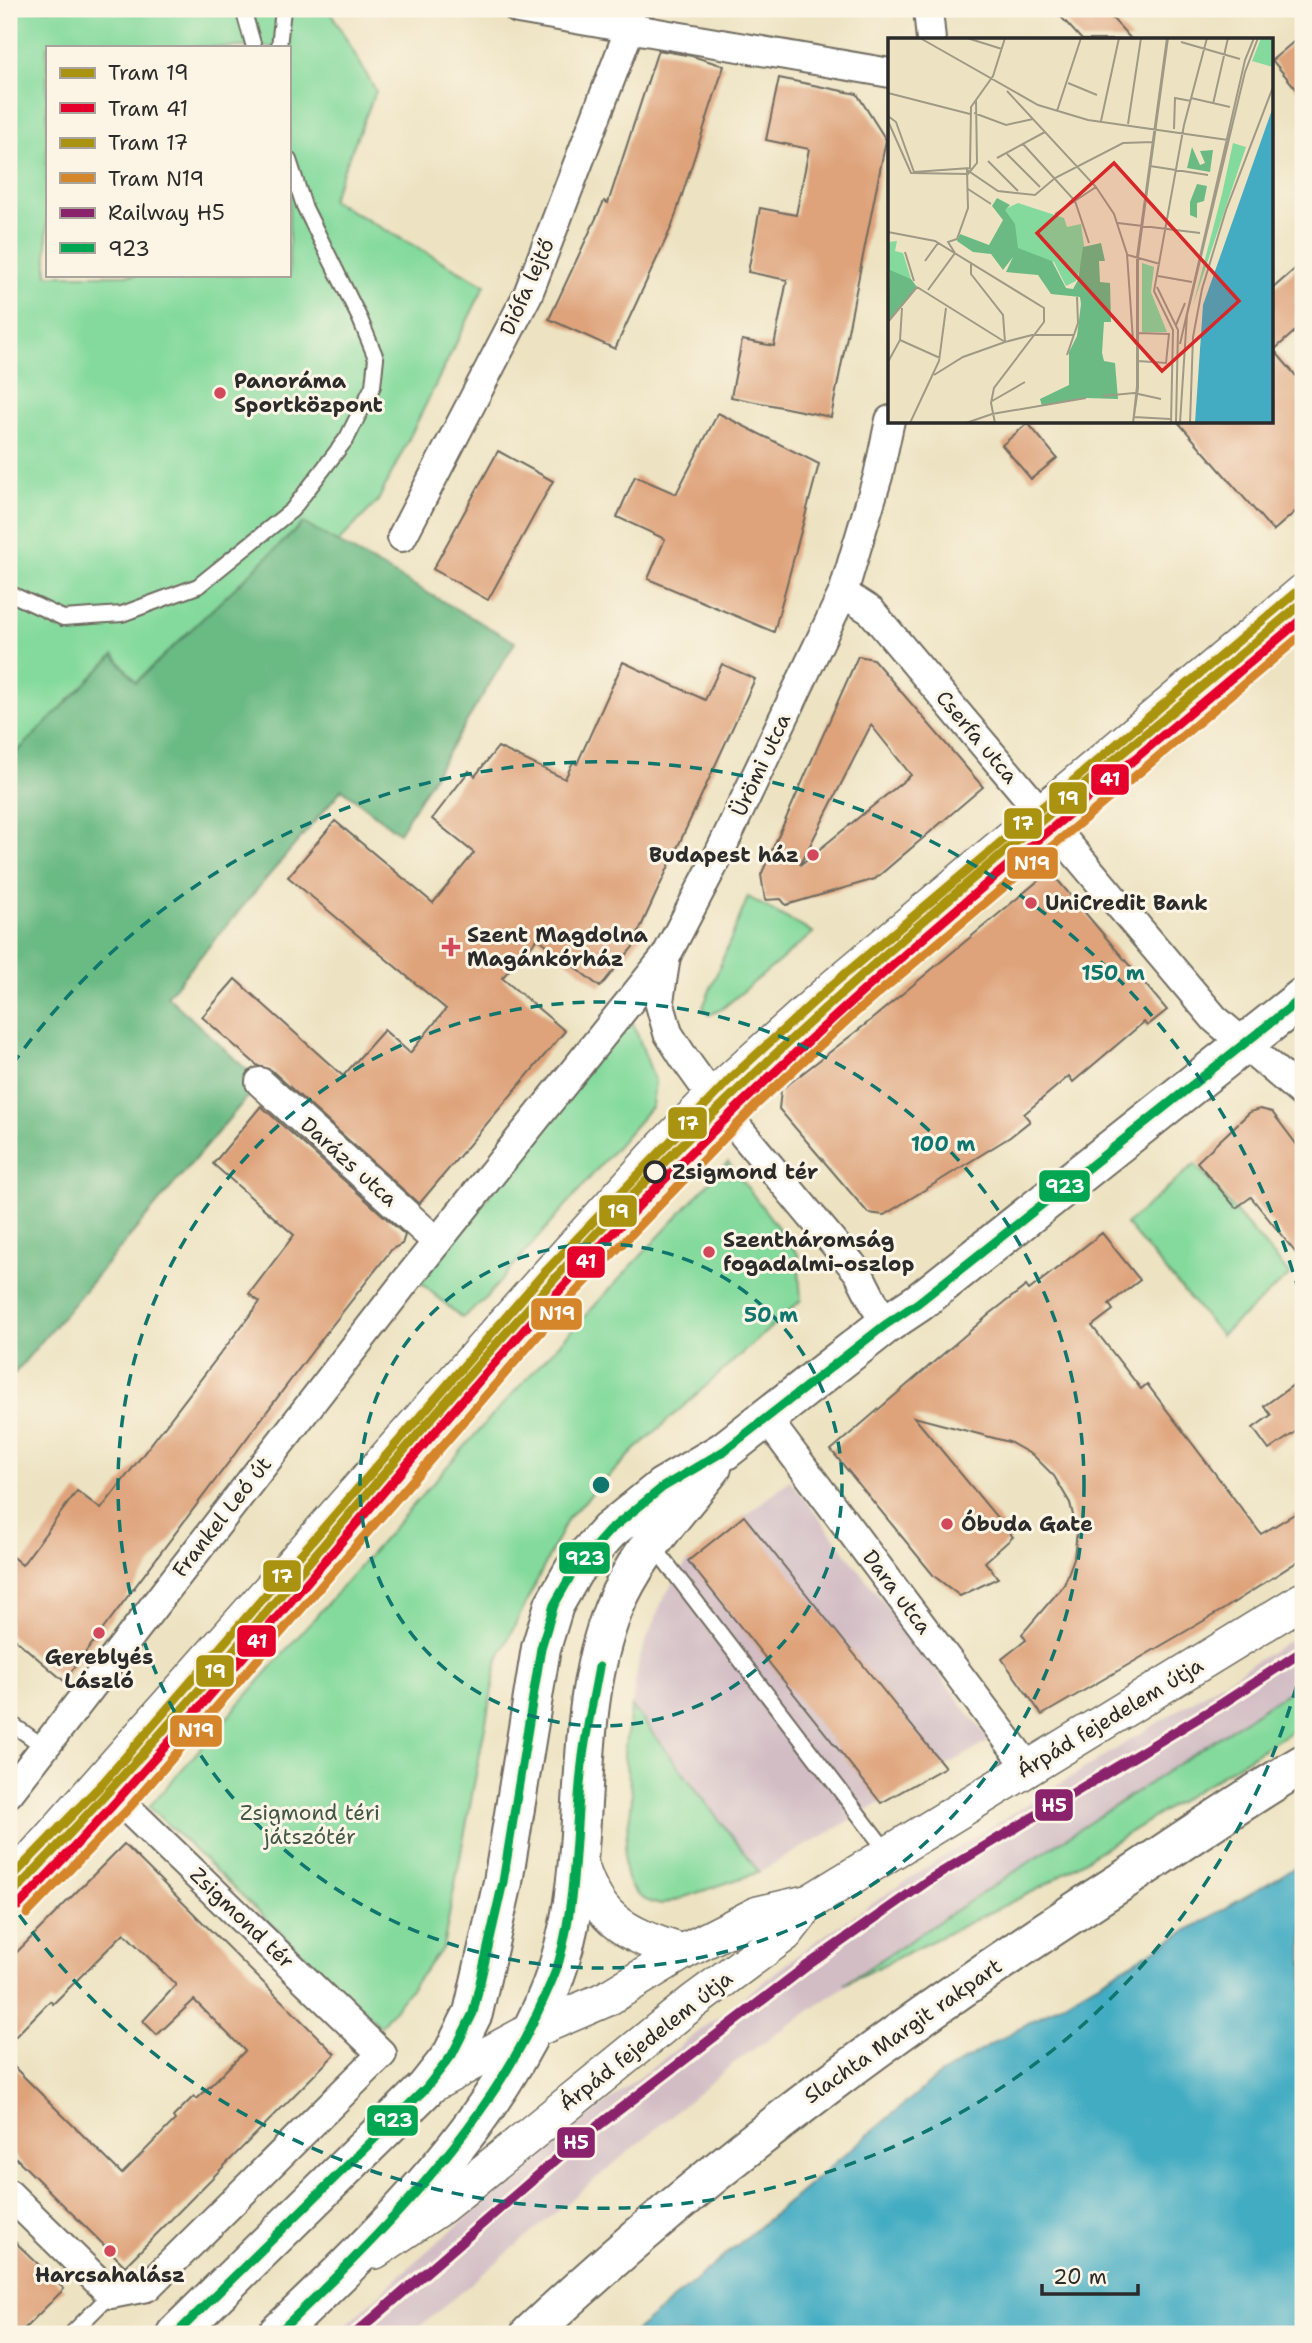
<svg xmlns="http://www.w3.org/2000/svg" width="1312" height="2343" font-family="'Shantell Sans',sans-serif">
<rect width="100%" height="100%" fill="#fcf5e5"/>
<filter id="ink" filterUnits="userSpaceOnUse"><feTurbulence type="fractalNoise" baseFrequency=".0143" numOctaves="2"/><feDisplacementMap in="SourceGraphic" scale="14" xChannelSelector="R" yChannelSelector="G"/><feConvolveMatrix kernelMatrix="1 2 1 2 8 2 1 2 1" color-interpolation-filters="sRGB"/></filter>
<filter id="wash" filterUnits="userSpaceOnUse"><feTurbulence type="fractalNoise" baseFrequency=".00686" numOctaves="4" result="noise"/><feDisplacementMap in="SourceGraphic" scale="28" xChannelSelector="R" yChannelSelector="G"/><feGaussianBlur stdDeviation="1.57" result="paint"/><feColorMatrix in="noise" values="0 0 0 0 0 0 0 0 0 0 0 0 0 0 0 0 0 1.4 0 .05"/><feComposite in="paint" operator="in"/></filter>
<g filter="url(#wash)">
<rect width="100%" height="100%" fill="#ede3c2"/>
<g fill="#d2bdc5">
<path d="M790 1480 990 1741 759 1872 632 1706 639 1659 664 1597 688 1561Z"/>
<path d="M1303 1632V1682L952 1912 734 2063 411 2334H336L427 2251 565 2135 816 1941 924 1869Z"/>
</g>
<g fill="#84da9d" stroke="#588264" stroke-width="2" fill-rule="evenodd">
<path d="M9 9H329L376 91 331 200 485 285 378 501 283 599 9 776ZM47 47H289V275H47Z"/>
<path d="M748 897 813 933 722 1009 709 1015 703 1007Z"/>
<path d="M630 1015 655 1081 652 1106 484 1300 462 1318 421 1283Z"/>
<path d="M728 1162 798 1254 801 1300 635 1450 568 1518 498 1659 443 1947 380 2027 149 1807 480 1429Z"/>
<path d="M1195 1164 1290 1275 1221 1335 1126 1224Z"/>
<path d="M1303 1682V1724L1042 1887 844 1984Z"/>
<path d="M632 1706 759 1872 661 1905C604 1894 630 1837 632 1797 633 1782 624 1768 624 1754 625 1738 630 1722 632 1706Z"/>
</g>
<path fill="#6bba84" stroke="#4b7258" stroke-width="2" d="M303 523 515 642 399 833 342 789 167 996 260 1082 9 1380V760L114 655 136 682Z"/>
<path fill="#43acc2" stroke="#376c76" stroke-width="2" d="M1303 1863V2334H632L939 2075Z"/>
<g id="blocks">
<g fill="#dea37a" fill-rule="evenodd">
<path d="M1054 9H1104L1132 40H1082Z"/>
<path d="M1303 34V97L1272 60Z"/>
<path d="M658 50 692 56 724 66 672 226 615 349 549 319 604 201 608 203Z"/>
<path d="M779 78 857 94 886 140 831 417 731 397 742 340 774 346 787 280 748 272 760 208 796 215 809 149 766 140Z"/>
<path d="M1303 262V324L1274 350 1303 384V505L1273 531 1178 422H1272V289Z"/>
<path d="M718 413 819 464 774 632 648 579 665 539 617 517 635 476 676 494Z"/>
<path d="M1028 423 1057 458 1031 479 1002 445Z"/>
<path d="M498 451 553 481 488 600 433 569Z"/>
<path d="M858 656 873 659 983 787 875 879 786 905 781 899 765 900 761 875ZM871 725 911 775 800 865Z"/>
<path d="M623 662 705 700 722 664 755 679 638 933 642 936 600 987 538 938 502 978 565 1031 419 1204 271 1070 258 1066 202 1017 235 979 343 1076 384 1030 410 1053 446 1009 288 877 335 821 433 903 474 853 432 819 469 771 475 776 498 747 565 779 573 762 577 764Z"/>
<path d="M1050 871 1167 1010 1147 1026 1144 1022 1073 1082 1069 1076 1024 1114 1030 1121 1010 1137 884 1215 868 1213 779 1109 781 1090 866 1024Z"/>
<path d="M261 1106 405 1235 402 1244 392 1249 323 1337 64 1681 9 1634V1554L22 1565 77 1491 101 1509 260 1302 249 1294 294 1235 213 1164Z"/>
<path d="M1260 1109 1272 1112 1303 1153V1262L1251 1197 1236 1208 1197 1162 1250 1112Z"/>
<path d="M1102 1233 1140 1280 1109 1304 1113 1310 1092 1326 1141 1389 1147 1384 1261 1534 1303 1509V1558L1224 1609 1042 1715 1002 1659 1026 1640 1022 1634 1064 1585 1074 1558 1077 1531 1070 1503 1054 1476 1034 1456 1009 1442 914 1417 1013 1537 985 1562 998 1578 960 1596 934 1576 831 1450 991 1313 1026 1286 1029 1290Z"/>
<path d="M1303 1378V1427L1269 1450 1253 1428 1271 1415 1264 1406Z"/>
<path d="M744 1516 891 1700 945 1767 881 1803 688 1561Z"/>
<path d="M124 1844 335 2054 125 2266 9 2151V2062L122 2174 175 2120 173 2117 194 2096 197 2099 245 2051 194 2000 157 2035 143 2021 176 1985 124 1933 53 2004 50 2001 9 2043V1960Z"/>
<path d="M9 2236 64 2289 19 2334H9Z"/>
</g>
</g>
</g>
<g filter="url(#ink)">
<use href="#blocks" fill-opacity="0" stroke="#6f6b60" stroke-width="2"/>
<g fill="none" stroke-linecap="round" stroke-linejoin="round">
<g stroke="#6f6b60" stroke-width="18">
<g id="service">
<path d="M243 9 254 47"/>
<path d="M279 47 283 9"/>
<path d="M9 593 63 618 122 614 198 586 292 510 347 438 373 386 376 358 360 319 304 206 289 160"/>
<path d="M652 1544 888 1853"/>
<path d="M9 1722 43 1746"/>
<path d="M71 2334 111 2294"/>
</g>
</g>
<g stroke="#6f6b60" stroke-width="32">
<g id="minor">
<path d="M518 9 890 73"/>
<path d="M928 9 931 40"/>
<path d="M402 537 528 294 630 28V9"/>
<path d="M843 593 871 611 1215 1019 1303 1094"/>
<path d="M260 1082 437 1242"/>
<path d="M885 1325 858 1272 712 1097 684 1058 668 1033 659 1001 666 956 716 860 843 593 878 476 890 420"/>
<path d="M766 1418 1028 1767"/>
<path d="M9 1793 405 1282 666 956"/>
<path d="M9 2194 111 2294 147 2287 382 2054 101 1783"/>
</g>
</g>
<g stroke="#6f6b60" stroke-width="38">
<g id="tertiary">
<path d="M578 1855C593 1917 624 1935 683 1952"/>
<path d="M9 1885 546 1277 664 1146 712 1097 834 987 1303 592"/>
<path d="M429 2086 529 2032 606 1999 683 1952 758 1914 810 1902 1303 1600"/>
<path d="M375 2251 442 2206 693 2002 785 1934 810 1902"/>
</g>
</g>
<g stroke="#6f6b60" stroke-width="42">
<g id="secondary">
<path d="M176 2334 426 2088 452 2055 473 2013 503 1882 541 1648 554 1605 574 1570 609 1531 663 1487 724 1451 885 1325 918 1303 1303 997"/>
<path d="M277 2334C384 2232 513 2109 559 1964 595 1849 569 1723 613 1610 635 1555 677 1512 712 1467"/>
<path d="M530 2334C717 2159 915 2014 1130 1876 1187 1838 1244 1799 1303 1764"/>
</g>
</g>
<use href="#service" stroke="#fff" stroke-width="14"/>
<use href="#minor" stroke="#fff" stroke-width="28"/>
<use href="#tertiary" stroke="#fff" stroke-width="35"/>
<use href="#secondary" stroke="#fff" stroke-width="38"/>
<g stroke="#fcf5e5" stroke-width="14">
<g id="bus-1">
<path d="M176 2334 426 2088 452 2055 473 2013 503 1882 541 1648 554 1605 574 1570 609 1531 663 1487 724 1451 885 1325 918 1303 1303 997"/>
<path d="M277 2334C374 2242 487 2129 541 2005 547 1991 555 1976 559 1961 578 1893 574 1825 583 1756 587 1726 594 1696 599 1667"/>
</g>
</g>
<use href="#bus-1" stroke="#00a651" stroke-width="9"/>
<g stroke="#fcf5e5" stroke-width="16">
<path id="rail-1" d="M355 2334 573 2145 808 1965 929 1880 1223 1703 1303 1651"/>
</g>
<use href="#rail-1" stroke="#8a236c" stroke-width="10"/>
<g stroke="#fcf5e5" stroke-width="14">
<path id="tram-1" d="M9 1897C233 1668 424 1411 646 1181 849 971 1081 790 1303 602"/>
</g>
<g stroke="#fcf5e5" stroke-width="14">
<path id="tram-2" d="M18 1906C242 1676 433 1416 657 1187 858 982 1084 803 1303 618"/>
</g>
<g stroke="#fcf5e5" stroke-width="14">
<path id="tram-3" d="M9 1880 103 1783 544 1273 731 1078 831 986 1295 593"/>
</g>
<g stroke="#fcf5e5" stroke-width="14">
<path id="tram-4" d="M27 1914 130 1807 571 1297 757 1104 855 1013 1303 634"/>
</g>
<use href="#tram-1" stroke="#aa9311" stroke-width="9"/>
<use href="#tram-2" stroke="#e4002b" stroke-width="9"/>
<use href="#tram-3" stroke="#aa9311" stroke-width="9"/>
<use href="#tram-4" stroke="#d5852a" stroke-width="9"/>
</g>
</g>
<g fill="none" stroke="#0f766e" stroke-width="3.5" stroke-dasharray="12 9">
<circle cx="601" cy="1485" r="241"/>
<circle cx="601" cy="1485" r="483"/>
<path d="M1302 1666A724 724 0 0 1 12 1905M12 1065A724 724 0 0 1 1302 1304"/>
</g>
<g fill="#d1495b" stroke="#fcf5e5" stroke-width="2.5">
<circle cx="220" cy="393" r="7"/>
<circle cx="813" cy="855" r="7"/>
<circle cx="1031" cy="903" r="7"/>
<path d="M447.5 936.5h7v7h7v7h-7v7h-7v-7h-7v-7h7z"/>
<circle cx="709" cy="1252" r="7"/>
<circle cx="947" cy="1524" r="7"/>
<circle cx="99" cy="1633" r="7"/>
<circle cx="110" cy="2251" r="7"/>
</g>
<circle fill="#fcf5e5" stroke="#2b2b2b" stroke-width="3.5" cx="655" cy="1172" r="10"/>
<g text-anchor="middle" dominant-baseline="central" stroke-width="6" stroke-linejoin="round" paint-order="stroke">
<g font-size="21" fill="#2b2b2b" stroke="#fcf5e5">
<text transform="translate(527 287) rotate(-66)">Diófa lejtő</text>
<text transform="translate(977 737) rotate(50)">Cserfa utca</text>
<text transform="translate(761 765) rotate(-65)">Ürömi utca</text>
<text transform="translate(349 1162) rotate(42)">Darázs utca</text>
<text transform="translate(222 1517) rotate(-52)">Frankel Leó út</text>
<text transform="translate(897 1592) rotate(53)">Dara utca</text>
<text transform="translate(1110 1718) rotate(-31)">Árpád fejedelem útja</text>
<text transform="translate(242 1918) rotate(44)">Zsigmond tér</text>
<text transform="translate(903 2031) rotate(-35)">Slachta Margit rakpart</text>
<text transform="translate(646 2041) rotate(-38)">Árpád fejedelem útja</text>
</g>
<g font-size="21" font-weight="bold" fill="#2b2b2b" stroke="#fcf5e5" text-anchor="start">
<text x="234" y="381">Panoráma<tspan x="234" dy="24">Sportközpont</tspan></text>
<text x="799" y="855" text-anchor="end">Budapest ház</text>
<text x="1045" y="903">UniCredit Bank</text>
<text x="467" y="935">Szent Magdolna<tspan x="467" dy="24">Magánkórház</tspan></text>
<text x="723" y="1240">Szentháromság<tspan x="723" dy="24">fogadalmi-oszlop</tspan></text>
<text x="961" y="1524">Óbuda Gate</text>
<text x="99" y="1657" text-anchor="middle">Gereblyés<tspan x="99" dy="24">László</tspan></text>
<text x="110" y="2275" text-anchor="middle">Harcsahalász</text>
</g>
<g font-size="21" font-weight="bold" fill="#2b2b2b" stroke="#fcf5e5" text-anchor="start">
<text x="672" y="1172">Zsigmond tér</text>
</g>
<g font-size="21" fill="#415748" stroke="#fcf5e5">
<text x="310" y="1813">Zsigmond téri<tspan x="310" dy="24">játszótér</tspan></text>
</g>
</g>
<g transform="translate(888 38)">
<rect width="385" height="385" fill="#ede3c2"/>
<path d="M373 0H385V29L364 23ZM345 105 358 109 305 267 334 156ZM130 165 176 180 179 189 193 186 197 215 188 243 178 248 166 224 128 210 115 172ZM9 203 7 213 15 215 23 241 0 233V204ZM254 225 266 229 263 254 279 294H254Z" fill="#84da9d"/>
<path d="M304 109 312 127 317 125 312 113 325 112 322 134 299 130ZM309 146 319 148 316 163 309 165V180L302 177V164ZM109 160 122 167 117 172 127 186 130 210 164 223 178 250 185 251 190 242 195 209 213 205 217 223H211L212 244 222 245 223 284H216L214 315 216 323 227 325 230 361 198 360 154 368 152 361 181 347V314L189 298 193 266 192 259 163 256 150 237 118 234 125 219 115 232 103 216 85 214 69 203 72 196 101 207 115 182 104 168ZM2 232 23 241 29 249 0 284Z" fill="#6bba84"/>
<path d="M385 69V385H307L315 267Z" fill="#43acc2"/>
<path fill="none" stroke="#9f9986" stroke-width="2" d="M32 0 150 67 200 82 340 102M79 0 114 11M293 4 352 21M180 45 209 57M119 53 208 149 226 176 239 216 245 302 250 308M0 55 82 76M303 60 342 69M325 66 340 0M169 73 193 0M86 75 118 87 145 81M0 78 8 84 26 134 82 130 83 69 105 38 117 0M0 83 23 135 80 136 89 125 88 62M213 83 231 0M240 86 253 0M286 91 287 60 303 63M135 106 187 163 201 205M119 116 152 149M109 120 157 94M100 123 130 153M262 128 320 137M80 151 103 166M167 176 208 149M230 185 312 195M0 194 47 203 156 270V284L106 350 103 365 107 385M17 214 26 243M67 215 60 204 69 201 80 170 79 132 110 153 147 157 167 140 235 105 265 104M240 217 272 226M37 223 50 205M83 224V236L115 277 117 304M270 238 304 244M29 249 117 304M269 249 290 292 288 385M40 252 67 215M0 284 29 249M288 287 297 265M250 295 281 296 278 325 250 323M12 302 52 320M292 306 357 22 366 0M179 317 190 285 189 259M0 324 12 302 14 270M46 337 75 319 117 304 144 297H186M215 358 246 355 273 361M104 363 137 344M246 379 282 381M22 385 51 323 58 270M78 385 104 376 198 360M245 385 250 350V219L280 0M245 385 249 348V219L279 0M283 385 285 292 266 253 296 87 319 0M292 385 299 277 357 34 370 0M302 385 305 299 314 251 338 172 385 49"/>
<path fill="#d62828" fill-opacity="0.15" stroke="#d62828" stroke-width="3.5" d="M226 125 351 263 274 333 149 195Z"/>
<rect width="385" height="385" fill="none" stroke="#2b2b2b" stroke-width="3.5"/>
</g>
<circle cx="601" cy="1485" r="10" fill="#0f766e" stroke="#fcf5e5" stroke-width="3.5"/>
<g font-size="21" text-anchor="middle" font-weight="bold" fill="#0f766e" stroke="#fcf5e5" stroke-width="6" stroke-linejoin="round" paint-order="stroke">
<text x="1113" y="980">150 m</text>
<text x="943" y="1151">100 m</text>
<text x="771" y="1322">50 m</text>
</g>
<g stroke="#fcf5e5" stroke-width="2.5">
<rect x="1090" y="763" width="40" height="33" rx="7" fill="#e4002b"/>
<rect x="1048" y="781" width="40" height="34" rx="7" fill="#aa9311"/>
<rect x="1003" y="807" width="40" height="33" rx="7" fill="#aa9311"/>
<rect x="1006" y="846" width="53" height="34" rx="7" fill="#d5852a"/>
<rect x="667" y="1106" width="41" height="34" rx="7" fill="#aa9311"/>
<rect x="1038" y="1169" width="53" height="34" rx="7" fill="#00a651"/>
<rect x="598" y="1194" width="40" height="34" rx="7" fill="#aa9311"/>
<rect x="566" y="1245" width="40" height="34" rx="7" fill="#e4002b"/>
<rect x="530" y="1297" width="53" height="34" rx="7" fill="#d5852a"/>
<rect x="558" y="1541" width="53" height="34" rx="7" fill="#00a651"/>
<rect x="262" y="1559" width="40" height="34" rx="7" fill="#aa9311"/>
<rect x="236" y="1624" width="41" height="34" rx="7" fill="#e4002b"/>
<rect x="195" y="1654" width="40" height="34" rx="7" fill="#aa9311"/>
<rect x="169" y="1714" width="54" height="34" rx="7" fill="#d5852a"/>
<rect x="1034" y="1788" width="40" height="34" rx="7" fill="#8a236c"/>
<rect x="366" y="2104" width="53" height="33" rx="7" fill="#00a651"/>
<rect x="556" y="2126" width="40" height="33" rx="7" fill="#8a236c"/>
</g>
<g font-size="19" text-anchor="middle" font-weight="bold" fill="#fff">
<text x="1110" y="786">41</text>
<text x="1068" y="805">19</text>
<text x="1023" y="830">17</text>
<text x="1032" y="870">N19</text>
<text x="688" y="1130">17</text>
<text x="1065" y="1193">923</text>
<text x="618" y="1218">19</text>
<text x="586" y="1268">41</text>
<text x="557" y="1320">N19</text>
<text x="585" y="1565">923</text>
<text x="282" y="1583">17</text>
<text x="257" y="1648">41</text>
<text x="215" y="1678">19</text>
<text x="196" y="1737">N19</text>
<text x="1054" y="1812">H5</text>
<text x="393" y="2127">923</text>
<text x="576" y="2149">H5</text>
</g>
<rect width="1312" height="2343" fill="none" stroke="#fcf5e5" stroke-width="35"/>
<rect x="46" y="46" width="245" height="231" fill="#fcf5e5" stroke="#a8a49b" stroke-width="2"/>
<rect x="60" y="68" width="35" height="10" fill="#aa9311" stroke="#a8a49b" stroke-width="2"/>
<text x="108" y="80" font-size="21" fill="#2b2b2b">Tram 19</text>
<rect x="60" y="103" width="35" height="10" fill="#e4002b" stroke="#a8a49b" stroke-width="2"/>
<text x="108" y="116" font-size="21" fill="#2b2b2b">Tram 41</text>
<rect x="60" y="138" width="35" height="10" fill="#aa9311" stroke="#a8a49b" stroke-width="2"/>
<text x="108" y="150" font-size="21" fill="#2b2b2b">Tram 17</text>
<rect x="60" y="173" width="35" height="10" fill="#d5852a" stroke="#a8a49b" stroke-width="2"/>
<text x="108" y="186" font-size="21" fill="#2b2b2b">Tram N19</text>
<rect x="60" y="208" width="35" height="10" fill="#8a236c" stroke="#a8a49b" stroke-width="2"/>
<text x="108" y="220" font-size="21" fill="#2b2b2b">Railway H5</text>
<rect x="60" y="243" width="35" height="10" fill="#00a651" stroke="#a8a49b" stroke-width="2"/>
<text x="108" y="256" font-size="21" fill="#2b2b2b">923</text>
<path d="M1042 2284v10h96v-10" fill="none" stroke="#2b2b2b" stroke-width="3.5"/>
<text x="1053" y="2284" font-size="21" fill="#2b2b2b" stroke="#fcf5e5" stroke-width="5" paint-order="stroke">20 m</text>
</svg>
